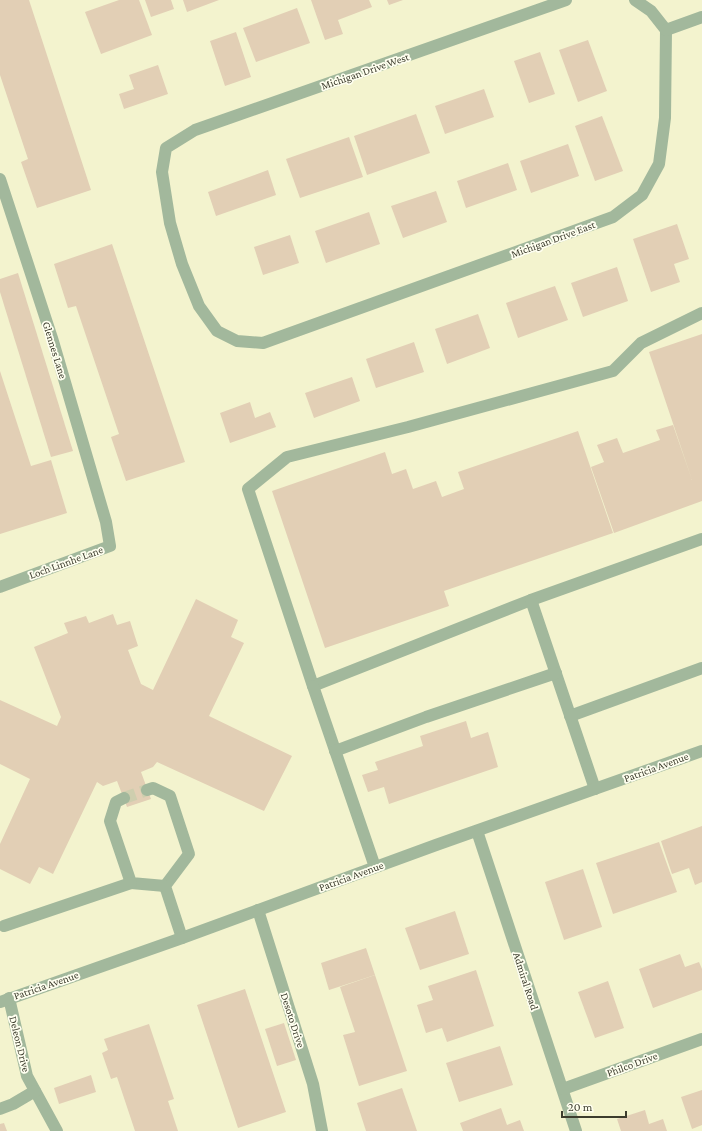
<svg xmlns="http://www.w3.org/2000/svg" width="702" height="1131" font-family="'Crimson Pro',serif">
<rect width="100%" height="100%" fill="#f3f3ce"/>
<g fill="#e2cfb5">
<path d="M0 0H29L91 190 37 208 21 162 28 159 0 75Z"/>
<path d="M119 0H139L152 35 101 54 85 12Z"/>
<path d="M145 0H171L174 9 151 17Z"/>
<path d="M183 0H219L187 12Z"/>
<path d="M311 0H369L372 7 338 20 343 34 325 40Z"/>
<path d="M387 0H403L389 5Z"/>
<path d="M297 8 310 43 256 62 243 28Z"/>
<path d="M236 32 251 77 225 86 210 41Z"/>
<path d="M588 40 607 91 578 102 559 50Z"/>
<path d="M540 52 555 94 529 103 514 61Z"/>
<path d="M158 65 168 94 124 109 119 94 134 89 129 75Z"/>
<path d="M484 89 494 117 445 134 435 106Z"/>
<path d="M416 114 430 153 367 175 354 136Z"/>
<path d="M602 116 623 171 595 181 575 126Z"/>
<path d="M349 137 363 177 300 198 286 159Z"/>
<path d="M568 144 579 176 531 193 520 161Z"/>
<path d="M508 163 517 190 466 208 457 181Z"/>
<path d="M268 170 276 195 216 216 208 192Z"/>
<path d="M436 191 447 222 403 238 391 206Z"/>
<path d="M369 212 380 244 326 263 315 231Z"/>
<path d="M677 224 689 259 674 264 680 282 651 292 633 239Z"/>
<path d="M290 235 299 263 263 275 254 247Z"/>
<path d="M112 244 185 462 126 481 111 437 119 434 76 306 68 308 54 264Z"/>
<path d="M617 267 628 301 583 317 571 283Z"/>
<path d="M18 273 73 451 51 457 0 292V279Z"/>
<path d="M555 286 568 320 518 338 506 303Z"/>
<path d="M478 314 490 348 447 364 435 329Z"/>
<path d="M702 334V501L614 533 591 467 604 462 597 445 617 438 623 453 660 440 656 430 673 425 692 480 649 352Z"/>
<path d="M414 342 424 372 376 388 366 359Z"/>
<path d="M0 371 31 466 51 460 67 513 0 534Z"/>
<path d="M352 377 360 401 314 418 305 393Z"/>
<path d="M250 402 255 418 270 412 276 427 230 443 220 413Z"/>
<path d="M578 431 613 533 444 591 449 606 325 648 272 491 385 452 392 474 406 469 413 489 436 481 442 497 464 489 458 472Z"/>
<path d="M196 599 238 620 231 637 244 643 209 716 292 756 264 811 157 762 153 767 141 772 151 799 127 807 117 781 103 786 97 782 53 874 39 867 30 884 0 869V844L30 779 0 764V700L57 726 61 717 34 647 68 633 64 623 86 616 89 623 113 614 117 625 130 621 138 646 128 650 141 684 153 690Z"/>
<path d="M466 721 471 738 488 732 498 767 389 804 384 787 368 792 362 775 378 770 375 762 423 746 420 736Z"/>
<path d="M702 826V882L695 885 689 868 672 874 661 841Z"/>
<path d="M659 842 677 892 613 914 596 863Z"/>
<path d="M583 869 602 927 564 940 545 882Z"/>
<path d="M455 911 469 954 420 970 405 928Z"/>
<path d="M366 948 375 975 329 990 321 963Z"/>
<path d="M680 954 685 967 699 962 702 969V990L653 1008 639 969Z"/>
<path d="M476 970 494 1026 447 1042 442 1028 426 1033 417 1005 433 1000 428 986Z"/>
<path d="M375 975 390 1020 374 1025 390 1020 407 1071 359 1086 343 1035 355 1032 340 987Z"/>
<path d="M608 981 624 1028 595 1038 578 992Z"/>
<path d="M245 989 286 1112 238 1128 197 1005Z"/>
<path d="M284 1023 296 1060 277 1066 265 1029Z"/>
<path d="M149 1024 174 1099 168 1101 178 1131H135L117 1077 111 1079 102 1053 108 1050 104 1039Z"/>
<path d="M500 1046 513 1085 459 1102 446 1063Z"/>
<path d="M91 1075 96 1092 59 1104 54 1088Z"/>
<path d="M402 1088 417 1131H366L357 1103Z"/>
<path d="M702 1090V1125L692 1129 681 1097Z"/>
<path d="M501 1108 507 1125 520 1120 524 1131H463L460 1123Z"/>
<path d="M645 1110 649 1124 663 1119 667 1131H621L617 1119Z"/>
<path d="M4 1123 7 1131H0V1124Z"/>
</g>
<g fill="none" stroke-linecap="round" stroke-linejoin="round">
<path stroke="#ceceae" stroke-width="12" stroke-dasharray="12 6" stroke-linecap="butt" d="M124 798 147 790"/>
<g stroke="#a2b89c" stroke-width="12">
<path d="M566 0 195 130 166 148 162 172 170 223 182 264 199 306 217 331 237 341 263 343 613 217 642 195 659 164 665 118 666 30"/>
<path d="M635 0 651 11 666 30"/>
<path d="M666 30 702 17"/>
<path d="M0 179 52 338 106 522 110 546 0 587"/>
<path d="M702 313 641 343 613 371 408 427 287 457 248 489 313 686 531 600 702 539"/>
<path d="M531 600 595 789"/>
<path d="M313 686 375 867"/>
<path d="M570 716 702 668"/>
<path d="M335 751 426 717 556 673"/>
<path d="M147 790 153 788 170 796 189 854 165 886 182 938"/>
<path d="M124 798 116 802 110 821 131 883 165 886"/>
<path d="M477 831 576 1131"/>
<path d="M258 910 313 1084 322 1131"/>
<path d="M4 926 131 883"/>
<path d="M9 998 27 1076 57 1131"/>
<path d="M0 1002 182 938 436 845 702 751"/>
<path d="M563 1089 702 1039"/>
<path d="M0 1109 13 1104 35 1091"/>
</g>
</g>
<g text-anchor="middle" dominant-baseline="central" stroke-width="3.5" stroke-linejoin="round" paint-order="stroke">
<g font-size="11" fill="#3c3c2d" stroke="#fffff0">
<text transform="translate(365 71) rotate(-19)">Michigan Drive West</text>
<text transform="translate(553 239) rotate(-20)">Michigan Drive East</text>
<text transform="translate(55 350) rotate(73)">Glennes Lane</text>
<text transform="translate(66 562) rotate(-20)">Loch Linnhe Lane</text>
<text transform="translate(656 767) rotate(-20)">Patricia Avenue</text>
<text transform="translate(351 876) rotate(-20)">Patricia Avenue</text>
<text transform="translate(526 981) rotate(72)">Admiral Road</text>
<text transform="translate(46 985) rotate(-19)">Patricia Avenue</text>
<text transform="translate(293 1020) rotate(72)">Desoto Drive</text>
<text transform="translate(20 1044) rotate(76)">Deleon Drive</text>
<text transform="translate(632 1064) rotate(-20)">Philco Drive</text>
</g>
</g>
<path d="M562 1111v6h64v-6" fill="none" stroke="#3c3c2d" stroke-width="2"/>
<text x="568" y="1111" font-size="12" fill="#3c3c2d" stroke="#fffff0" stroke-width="3" paint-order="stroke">20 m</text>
</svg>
